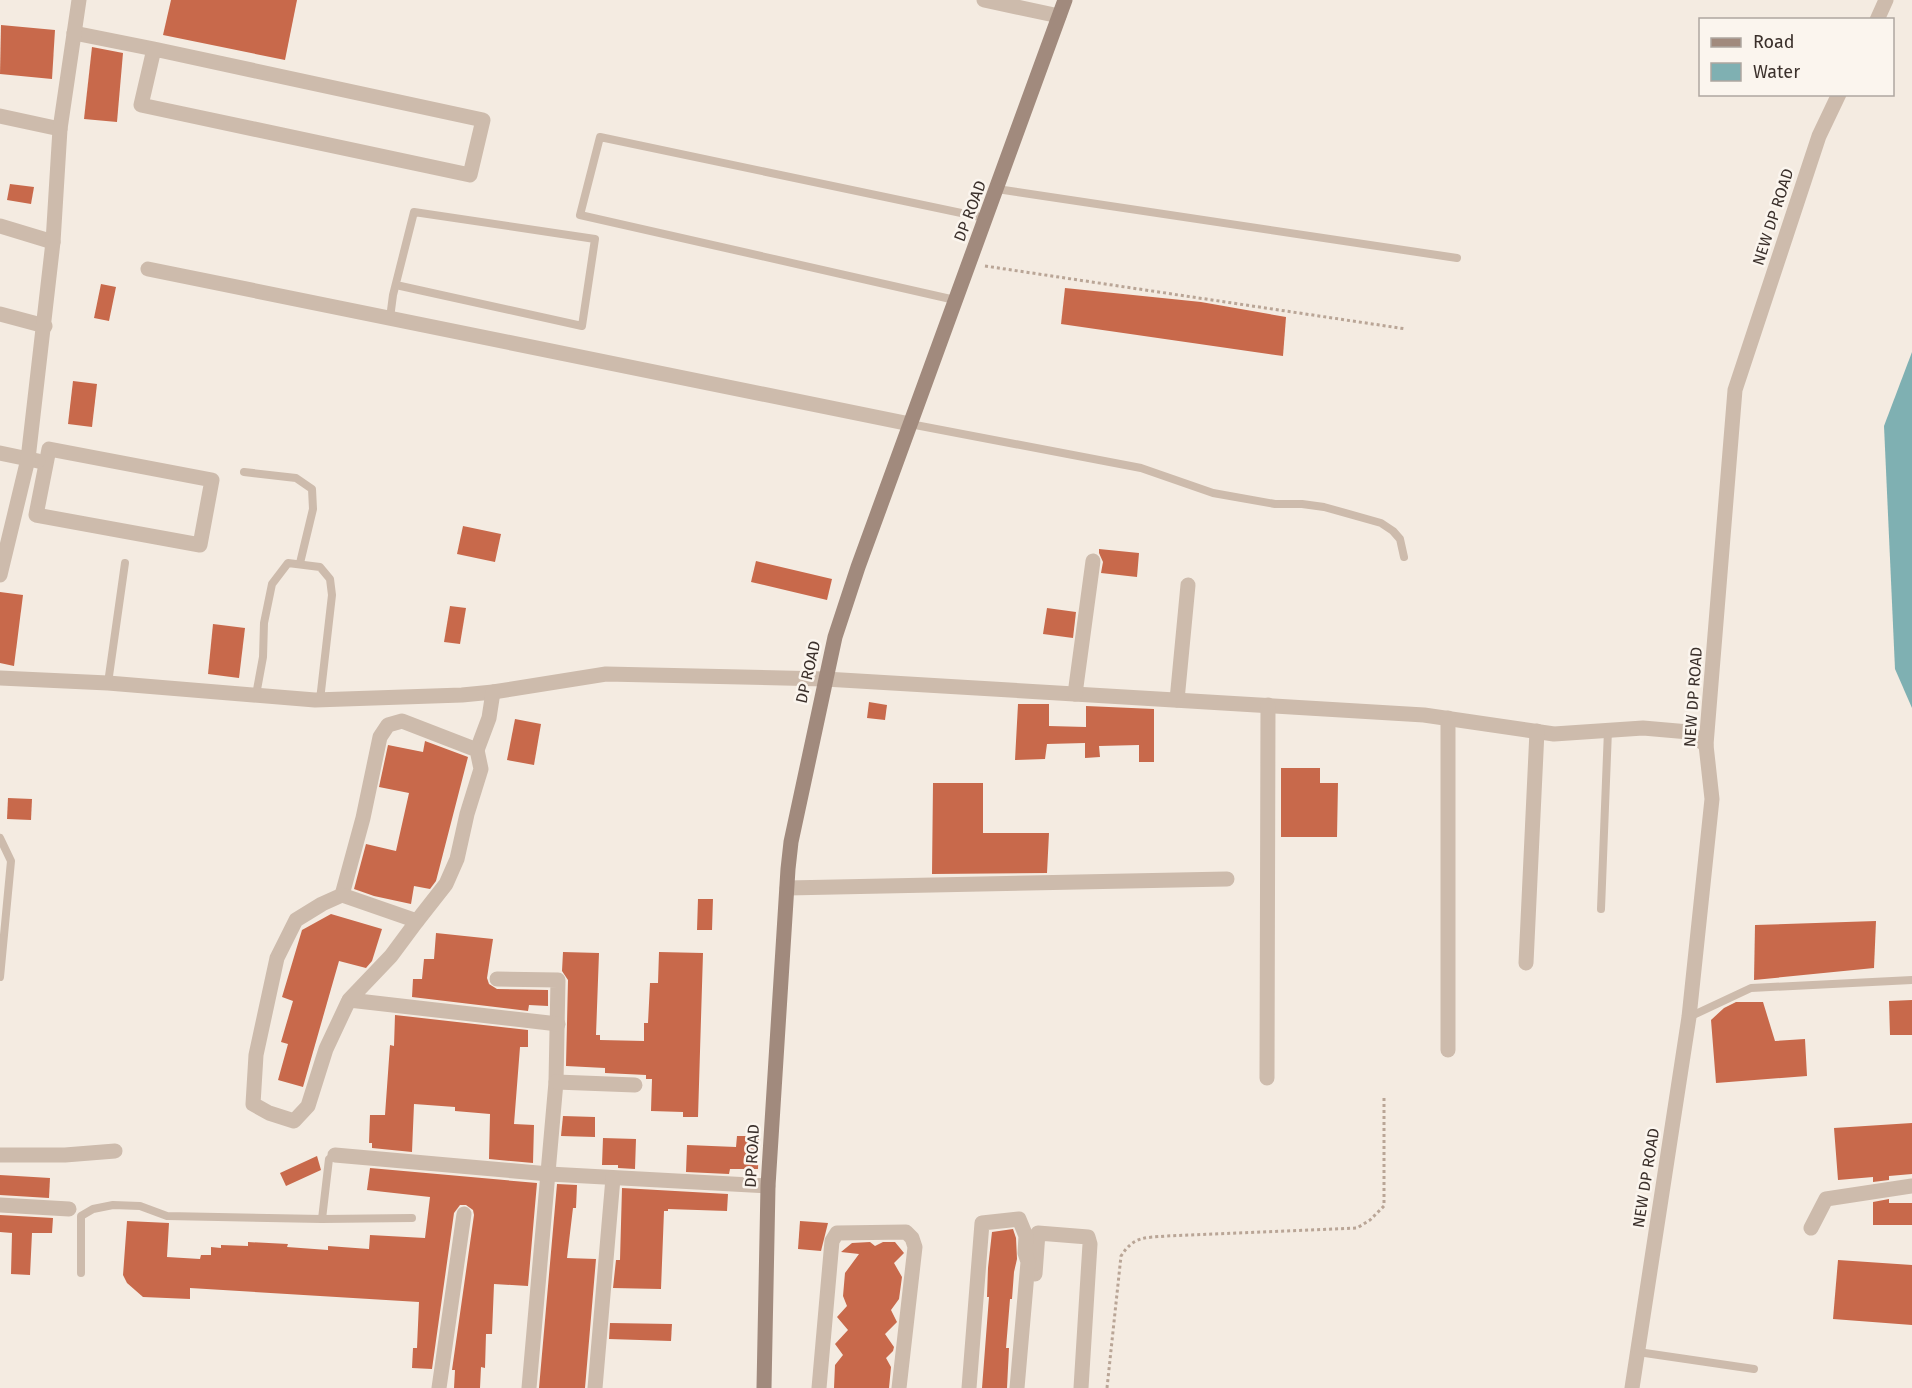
<svg xmlns="http://www.w3.org/2000/svg" width="1912" height="1388" font-family="'Fira Sans',sans-serif">
<rect width="100%" height="100%" fill="#f4ebe1"/>
<path fill="#7fb0b2" d="M1912 352V708L1895 669 1884 426Z"/>
<g fill="#c8694b">
<path d="M171 0H297L285 60 163 35Z"/>
<path d="M1 25 55 30 52 79 0 74Z"/>
<path d="M92 47 123 53 117 122 84 119Z"/>
<path d="M10 184 34 187 31 204 7 200Z"/>
<path d="M101 284 116 287 109 321 94 318Z"/>
<path d="M1065 288 1201 302 1286 317 1283 356 1061 324Z"/>
<path d="M73 381 97 384 92 427 68 424Z"/>
<path d="M463 526 501 534 495 562 457 554Z"/>
<path d="M1099 549 1139 553 1137 577 1101 573 1103 562 1099 553Z"/>
<path d="M756 561 832 579 827 600 751 582Z"/>
<path d="M0 592 23 595 14 666 0 663Z"/>
<path d="M450 606 466 608 460 644 444 642Z"/>
<path d="M1047 608 1076 612 1073 638 1043 634Z"/>
<path d="M213 624 245 628 239 678 208 674Z"/>
<path d="M869 702 887 705 885 720 867 718Z"/>
<path d="M1018 704H1049V726L1086 727V706L1154 709V762H1139V745L1099 746 1100 757 1085 758V743L1047 744 1045 759 1015 760Z"/>
<path d="M515 719 541 724 534 765 507 760Z"/>
<path d="M425 741 468 757 436 881 430 889 414 886 411 904 374 896 354 889 366 844 396 851 409 793 379 787 388 745 423 752Z"/>
<path d="M1281 768H1320V783H1338L1337 837H1281Z"/>
<path d="M933 783H983V833H1049L1047 873 932 874Z"/>
<path d="M8 798 32 799 31 820 7 819Z"/>
<path d="M698 899H713L712 930H697Z"/>
<path d="M331 914 382 929 372 961 366 968 339 961 303 1087 278 1080 288 1044 281 1042 293 1001 282 997 302 930Z"/>
<path d="M1876 921 1874 968 1754 980 1755 925Z"/>
<path d="M436 933 493 939 487 978 489 984 497 989 548 990V1006L529 1005 528 1011 412 997 413 979H422L424 959H434Z"/>
<path d="M563 952 599 953 596 1035H600V1040L644 1041V1023H648L650 983H658L659 952 703 953 698 1117H683V1112L651 1111 652 1079H646V1075L605 1073V1068L566 1066 568 980 562 971Z"/>
<path d="M1912 1000V1035H1890L1889 1001Z"/>
<path d="M1736 1002H1763L1775 1041 1805 1039 1807 1076 1716 1083 1711 1020 1724 1008Z"/>
<path d="M395 1015 528 1030V1047H520L514 1124 534 1125 533 1163 489 1159 490 1114 455 1111V1107L414 1104 412 1152 372 1148V1143H369L370 1115H385L390 1045 394 1046Z"/>
<path d="M563 1116 595 1117V1137L561 1136Z"/>
<path d="M1912 1123V1174L1889 1176V1180L1873 1182V1177L1838 1180 1834 1128Z"/>
<path d="M737 1136H759L758 1169H730L729 1174 686 1172 687 1145 736 1147Z"/>
<path d="M603 1138 636 1139 635 1169 618 1168V1165H602Z"/>
<path d="M317 1156 321 1170 286 1186 280 1173Z"/>
<path d="M370 1168 537 1183 528 1286 494 1284 492 1334H486L485 1368 481 1367 480 1388H454L455 1370H452L474 1215 473 1210 466 1205H460L454 1213 432 1369 412 1368 413 1348H417L419 1302 190 1288V1299L143 1297 127 1283 123 1275 127 1221 169 1223 167 1257 200 1259 201 1255H211V1247L221 1248V1245L248 1246V1242L288 1244 287 1247 328 1250V1246L369 1249 370 1235 425 1238 430 1197 367 1190Z"/>
<path d="M0 1175 50 1178 49 1198 0 1195Z"/>
<path d="M557 1184 577 1185 576 1208H573L567 1258 596 1259 585 1388H539Z"/>
<path d="M622 1188 728 1194 727 1211 668 1209V1211H664L661 1289 613 1288 616 1260H620Z"/>
<path d="M1889 1199V1203H1912V1225H1873V1202Z"/>
<path d="M0 1215 53 1218 52 1233H32L30 1275 11 1274 12 1233 0 1232Z"/>
<path d="M800 1221 828 1223 821 1251 798 1249Z"/>
<path d="M1013 1229 1016 1238 1017 1259 1014 1272 1012 1299H1010L1006 1348H1009L1007 1388H982L989 1297H987L988 1268 992 1232Z"/>
<path d="M870 1242 875 1246 883 1242H895L904 1253 894 1263 902 1277 899 1299 891 1310 897 1322 885 1334 894 1347 893 1351 886 1358 891 1367 889 1388H834L835 1365 843 1355 835 1344 848 1330 837 1317 847 1306 843 1296 845 1273 859 1254 841 1252 852 1243Z"/>
<path d="M1838 1260 1912 1265V1325L1833 1319Z"/>
<path d="M610 1323 672 1324 671 1341 609 1339Z"/>
</g>
<g fill="none" stroke-linecap="round" stroke-linejoin="round">
<g stroke="#b9a596" stroke-width="3" stroke-dasharray="3 3" stroke-linecap="butt">
<path d="M985 266 1406 329"/>
<path d="M1107 1388 1121 1256C1134 1236 1144 1238 1166 1236L1357 1228 1370 1220 1384 1206V1097"/>
</g>
<g stroke="#cdbbac" stroke-width="8">
<path d="M997 189 1457 258"/>
<path d="M955 300 580 215 600 137 985 218"/>
<path d="M390 318 393 295 414 212 595 239 582 326 396 285"/>
<path d="M910 424 1141 468 1213 493 1275 504H1302L1324 507 1381 523 1393 531 1400 539 1404 557"/>
<path d="M244 472 296 478 312 489 313 509 300 563"/>
<path d="M108 683 125 563"/>
<path d="M256 695 263 657 264 623 272 584 288 563 320 567 330 579 332 595 320 700"/>
<path d="M0 838 11 861 0 977"/>
<path d="M1601 909 1608 730"/>
<path d="M1689 1017 1751 988 1912 980"/>
<path d="M322 1219 412 1218"/>
<path d="M81 1273V1216L93 1209 113 1205 140 1206 167 1216 322 1219 329 1159 335 1155"/>
<path d="M1638 1352 1754 1369"/>
</g>
<g stroke="#cdbbac" stroke-width="15">
<path d="M984 0 1059 16"/>
<path d="M1877 20 1886 0"/>
<path d="M74 33 154 49 483 120 470 175 141 105 154 49"/>
<path d="M0 116 60 129"/>
<path d="M0 226 53 242"/>
<path d="M148 269 910 424"/>
<path d="M0 314 45 326"/>
<path d="M49 449 212 480 200 545 36 515Z"/>
<path d="M0 453 38 461"/>
<path d="M0 575 28 459 53 242 60 129 79 0"/>
<path d="M0 678 108 683 315 700 462 695 493 692 606 674 825 679 1424 715 1554 734 1643 728 1689 732 1706 745"/>
<path d="M1075 694 1093 561"/>
<path d="M1177 700 1188 585"/>
<path d="M477 750 489 718 493 692"/>
<path d="M787 888 1227 879"/>
<path d="M342 895 363 818 380 737 388 725 402 721 477 750 481 769 467 814 457 859 446 884 417 921"/>
<path d="M1526 963 1537 731"/>
<path d="M497 979 558 980 556 1082 529 1388"/>
<path d="M349 1000 391 956 417 921 342 895 322 904 296 920 277 958 256 1055 253 1104 269 1113 294 1121 308 1106 326 1049 349 1000 558 1024"/>
<path d="M1448 1050V718"/>
<path d="M1267 1078 1268 705"/>
<path d="M556 1082 635 1085"/>
<path d="M0 1155H65L115 1151"/>
<path d="M335 1155 549 1174 768 1186"/>
<path d="M0 1205 69 1209"/>
<path d="M1811 1228 1826 1199 1912 1186"/>
<path d="M1035 1274 1038 1233 1088 1237 1090 1244 1081 1388"/>
<path d="M439 1388 464 1214"/>
<path d="M595 1388 613 1178"/>
<path d="M819 1388 832 1241 837 1233 906 1232 912 1238 915 1247 899 1388"/>
<path d="M969 1388 982 1223 1019 1219 1026 1236 1025 1253 1028 1262 1017 1388"/>
<path d="M1632 1388 1689 1017 1712 799 1706 745 1735 390 1819 136 1839 94"/>
</g>
<path stroke="#a18a7d" stroke-width="15" d="M764 1388 768 1186 788 869 791 842 835 637 858 567 1065 0"/>
</g>
<g text-anchor="middle" dominant-baseline="central" stroke-width="5" stroke-linejoin="round" paint-order="stroke">
<g font-size="16" fill="#3b302b" stroke="#fbf5ee">
<text transform="translate(970 211) rotate(-69)">DP ROAD</text>
<text transform="translate(1773 217) rotate(-72)">NEW DP ROAD</text>
<text transform="translate(808 672) rotate(-77)">DP ROAD</text>
<text transform="translate(1693 697) rotate(-86)">NEW DP ROAD</text>
<text transform="translate(752 1156) rotate(-87)">DP ROAD</text>
<text transform="translate(1646 1178) rotate(-81)">NEW DP ROAD</text>
</g>
</g>
<rect x="1699" y="18" width="195" height="78" fill="#fbf5ee" stroke="#aea6a0" stroke-width="1.5"/>
<rect x="1711" y="38" width="30" height="9" fill="#a18a7d" stroke="#aea6a0" stroke-width="1.5"/>
<text x="1753" y="48" font-size="18" fill="#3b302b">Road</text>
<rect x="1711" y="63" width="30" height="18" fill="#7fb0b2" stroke="#aea6a0" stroke-width="1.5"/>
<text x="1753" y="78" font-size="18" fill="#3b302b">Water</text>
</svg>
